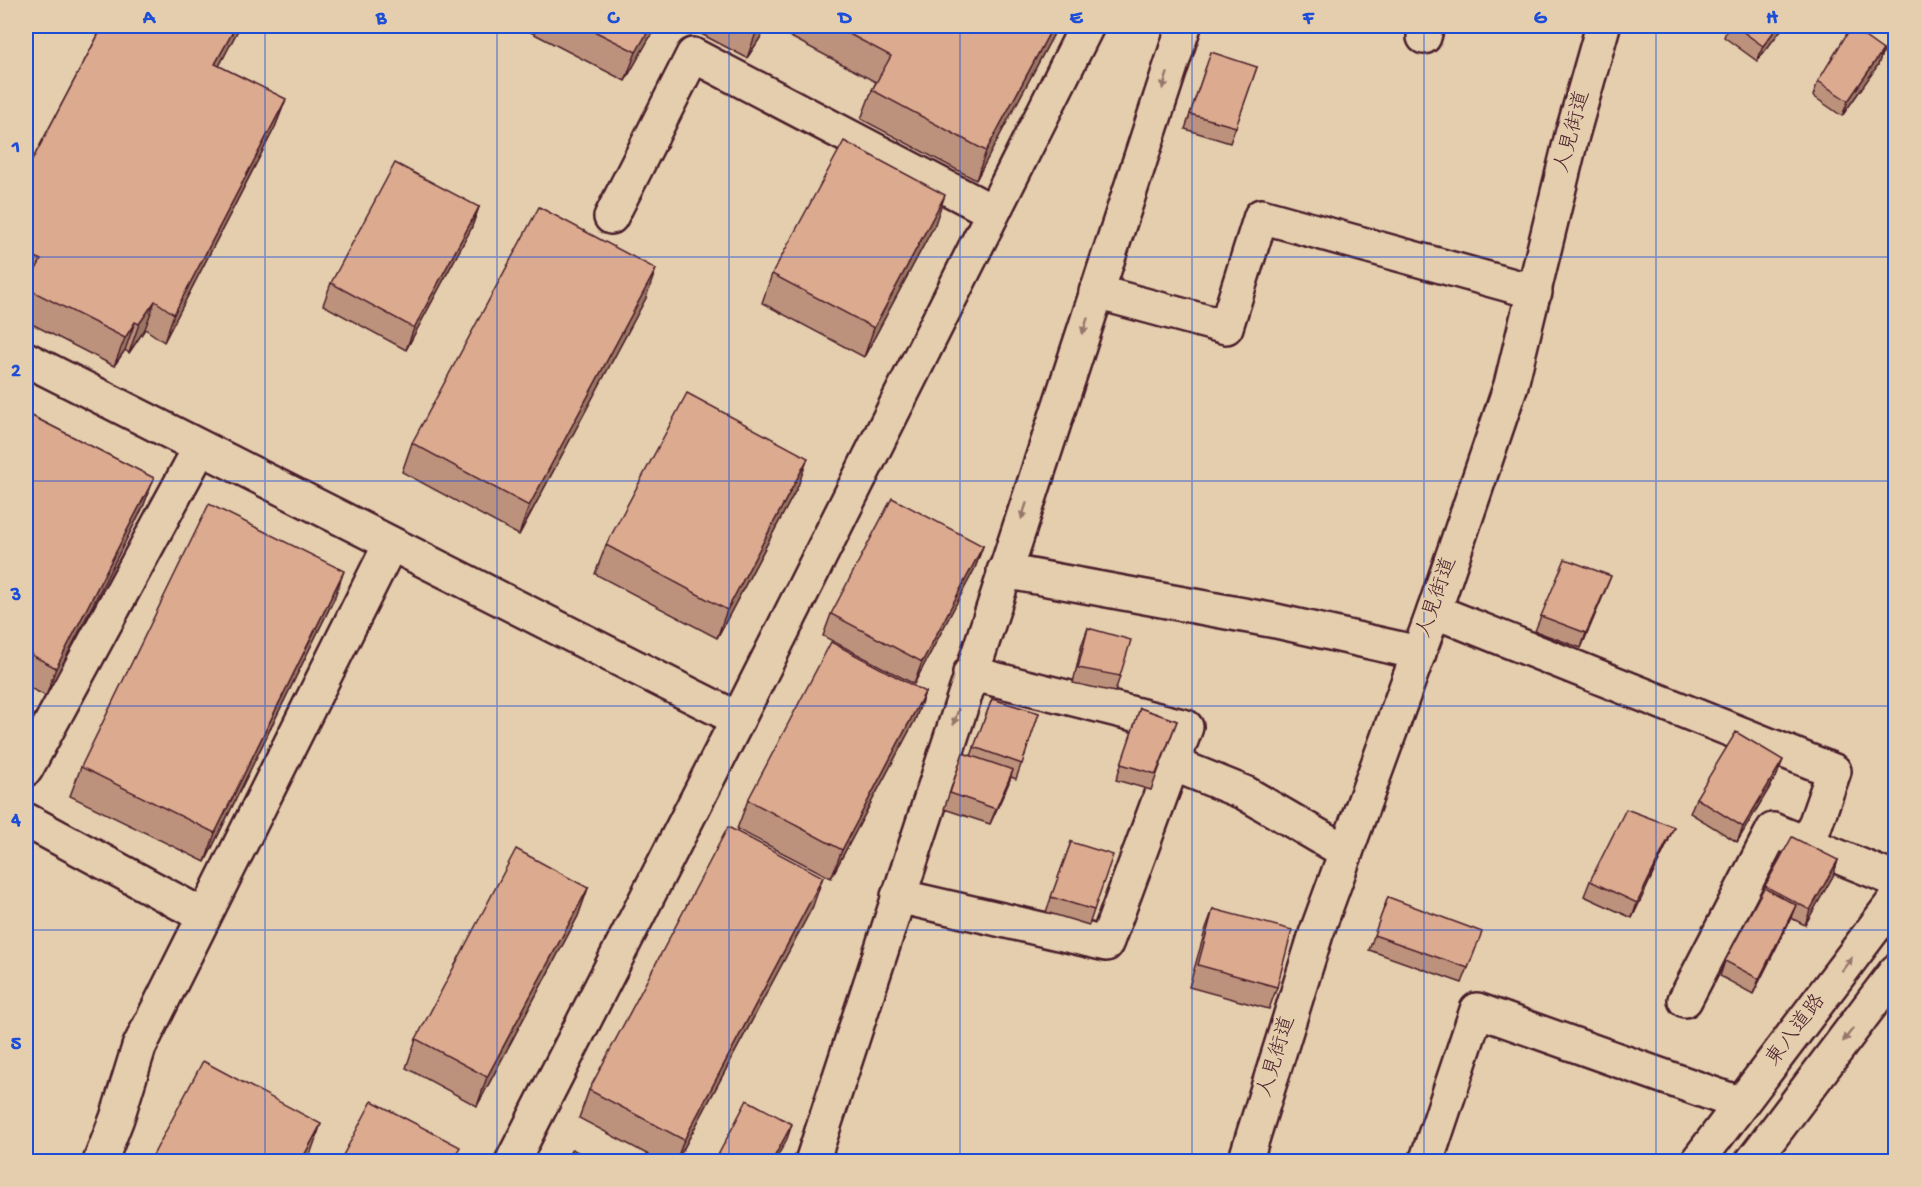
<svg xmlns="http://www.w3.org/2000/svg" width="1921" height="1187" font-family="'Gochi Hand','Klee One',sans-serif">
<rect width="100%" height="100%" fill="#e4cead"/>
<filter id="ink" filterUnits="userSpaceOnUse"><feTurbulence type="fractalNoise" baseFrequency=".0167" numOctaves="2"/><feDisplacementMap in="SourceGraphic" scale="12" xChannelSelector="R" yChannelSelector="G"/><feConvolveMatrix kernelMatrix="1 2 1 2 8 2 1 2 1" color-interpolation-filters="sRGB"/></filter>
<g filter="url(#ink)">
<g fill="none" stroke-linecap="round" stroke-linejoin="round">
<g stroke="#4a1f2b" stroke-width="38">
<g id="minor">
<path d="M1874 26 1896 39"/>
<path d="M1424 37 1427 26"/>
<path d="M611 217 693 55 993 212"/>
<path d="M1096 292 1226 327 1261 216 1535 292"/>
<path d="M26 359 738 719"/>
<path d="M1004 571 1276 621 1419 653"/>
<path d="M1434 611 1834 771 1808 845"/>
<path d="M1173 764 1245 793 1346 852"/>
<path d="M26 769 200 448"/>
<path d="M26 820 204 916"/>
<path d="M898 896 1106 944 1186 727 970 673"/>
<path d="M1685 1000 1773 830 1896 880"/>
<path d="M100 1162 117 1118 139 1047 390 545"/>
<path d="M512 1162 738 719 1087 26"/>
<path d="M812 1162 1184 26"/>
<path d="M1426 1162 1477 1010 1741 1104"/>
</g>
</g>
<g stroke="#4a1f2b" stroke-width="38">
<g id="major">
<path d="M1245 1162 1316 934 1434 611 1511 385 1572 135 1603 26"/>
<path d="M1697 1162 1896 899"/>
<path d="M1752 1162 1896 971"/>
</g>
</g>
<use href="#minor" stroke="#e4cead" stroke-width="33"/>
<use href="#major" stroke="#e4cead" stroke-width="33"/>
</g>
<g fill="#bd927b" stroke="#4a1f2b" stroke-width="1.5">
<path d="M80 26H240L219 66 286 99 275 127 164 342 145 329 129 353 125 350 114 366 26 321V172L98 35Z"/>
<path d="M519 26H656L625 81Z"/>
<path d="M686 26H765L762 35 747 58Z"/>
<path d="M770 26H1058L976 180 861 119 872 90 876 82Z"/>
<path d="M1728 26H1784L1757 61 1724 37Z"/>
<path d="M1883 50 1878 65 1842 116 1813 96 1818 81Z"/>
<path d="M1206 67H1257L1230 143 1185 129Z"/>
<path d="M479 207 471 229 406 350 323 305 331 283Z"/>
<path d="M935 224 864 357 762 303 772 274Z"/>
<path d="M646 298 519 535 402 472 412 443Z"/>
<path d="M26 413 154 478 143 507 46 696 26 686Z"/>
<path d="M798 486 717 638 595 574 606 545Z"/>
<path d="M983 546 975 568 914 684 823 636 831 614Z"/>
<path d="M1605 591 1581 648 1535 631 1541 616Z"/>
<path d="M334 599 205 862 70 796 81 767Z"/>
<path d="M1088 628 1120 676 1115 692 1073 683 1082 644Z"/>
<path d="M1896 634V651L1891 650Z"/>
<path d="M925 692 915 720 831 878 737 829 748 800Z"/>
<path d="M992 699 1039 713 1016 779 1011 777 990 824 944 809 963 753 971 756Z"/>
<path d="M1140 708 1177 721 1151 790 1116 780Z"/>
<path d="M1777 775 1737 842 1690 813 1696 798Z"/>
<path d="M1071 842 1094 910 1089 925 1046 912Z"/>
<path d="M1668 842 1632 918 1584 896 1590 881Z"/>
<path d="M1838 860 1833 876 1805 925 1791 918 1753 994 1720 976 1725 961 1765 886Z"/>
<path d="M588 888 578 916 477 1106 406 1068 416 1039Z"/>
<path d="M1388 897 1476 947 1462 983 1369 950Z"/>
<path d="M813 906 677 1161H660L579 1118 589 1090Z"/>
<path d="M1213 909 1277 987 1269 1009 1189 987 1205 931Z"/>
</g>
<g fill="#9a7764" stroke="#4a1f2b" stroke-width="1.5">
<path d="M236 26H240L205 93 215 64Z"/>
<path d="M651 26H656L625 81 636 52Z"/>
<path d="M760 26H765L762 35 747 58 757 30Z"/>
<path d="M1053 26H1058L976 180 986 151Z"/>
<path d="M1778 26H1784L1757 61 1763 46Z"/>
<path d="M1883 50 1878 65 1842 116 1848 101Z"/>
<path d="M286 99 275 127 164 342 174 314Z"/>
<path d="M945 195 935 224 864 357 874 328Z"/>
<path d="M479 207 471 229 406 350 414 328Z"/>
<path d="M656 269 646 298 519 535 529 506Z"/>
<path d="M155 301 145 329 129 353 139 324Z"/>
<path d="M135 322 125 350 114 366 125 338Z"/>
<path d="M808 458 798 486 717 638 727 610Z"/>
<path d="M154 478 143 507 46 696 56 668Z"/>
<path d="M983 546 975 568 914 684 922 662Z"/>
<path d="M344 571 334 599 205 862 215 833Z"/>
<path d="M1611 576 1605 591 1581 648 1586 633Z"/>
<path d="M925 692 915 720 831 878 842 850Z"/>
<path d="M1783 760 1777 775 1737 842 1743 827Z"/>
<path d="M1013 770 1008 785 990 824 996 809Z"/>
<path d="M1674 827 1668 842 1632 918 1637 903Z"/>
<path d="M1838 860 1833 876 1805 925 1810 910Z"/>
<path d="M823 877 813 906 677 1161H676L684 1140Z"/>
<path d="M588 888 578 916 477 1106 487 1077Z"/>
<path d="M1796 905 1790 920 1753 994 1759 979Z"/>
<path d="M321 1124 311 1152 306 1161H301Z"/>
<path d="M792 1124 787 1139 775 1161H772Z"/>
</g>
<g fill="#dcaa8f" stroke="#4a1f2b" stroke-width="1.5">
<path d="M103 26H236L215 64 286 99 174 314 155 301 139 324 135 322 125 338 26 288 41 260 26 252V172Z"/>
<path d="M584 26H651L636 52Z"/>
<path d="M749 26H760L757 30Z"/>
<path d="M834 26H1053L986 151 872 90 891 56Z"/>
<path d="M1735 26H1778L1763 46Z"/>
<path d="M1851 27 1883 50 1848 101 1818 81Z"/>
<path d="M1211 52 1257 67 1236 127 1190 114Z"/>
<path d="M844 141 945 195 874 328 772 274Z"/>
<path d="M395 163 479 207 414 328 331 283Z"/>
<path d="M539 207 656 269 529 506 412 443Z"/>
<path d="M687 393 808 458 727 610 606 545Z"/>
<path d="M26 413 154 478 56 668 26 652Z"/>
<path d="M892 498 983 546 922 662 831 614Z"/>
<path d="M209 504 344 571 215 833 81 767Z"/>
<path d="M1565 559 1611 576 1586 633 1541 616Z"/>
<path d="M1088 628 1131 640 1120 676 1078 668Z"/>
<path d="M831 642 925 692 842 850 748 800Z"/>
<path d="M992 699 1039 713 1022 764 974 747Z"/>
<path d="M1140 708 1177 721 1156 774 1121 764Z"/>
<path d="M1736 732 1783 760 1743 827 1696 798Z"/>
<path d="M963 753 1013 770 996 809 950 793Z"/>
<path d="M1626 809 1674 827 1637 903 1590 881Z"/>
<path d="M728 827 823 877 684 1140 589 1090Z"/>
<path d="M1792 837 1838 860 1810 910 1765 886Z"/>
<path d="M1071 842 1113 855 1094 910 1051 897Z"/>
<path d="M516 849 588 888 487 1077 416 1039Z"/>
<path d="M1764 888 1796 905 1759 979 1725 961Z"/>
<path d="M1388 897 1482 932 1468 968 1374 935Z"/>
<path d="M1213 909 1292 930 1277 987 1198 965Z"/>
<path d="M203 1061 321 1124 301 1161H150Z"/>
<path d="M747 1100 792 1124 772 1161H715Z"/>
<path d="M372 1101 460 1147 452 1161H340Z"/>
<path d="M572 1149 595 1161H565Z"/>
</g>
<defs><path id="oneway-solid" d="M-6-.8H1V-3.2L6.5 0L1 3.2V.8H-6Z" transform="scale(1.5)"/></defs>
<g fill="#97766c">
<use href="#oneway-solid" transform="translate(1165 81) rotate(108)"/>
<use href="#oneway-solid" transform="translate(1085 326) rotate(108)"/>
<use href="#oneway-solid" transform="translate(1024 511) rotate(108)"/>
<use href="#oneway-solid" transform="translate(956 717) rotate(108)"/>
<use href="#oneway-solid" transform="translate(1847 964) rotate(-53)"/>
<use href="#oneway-solid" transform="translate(1848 1035) rotate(127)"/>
</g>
</g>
<path fill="none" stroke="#1d4ed8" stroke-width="1.5" stroke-opacity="0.55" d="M265 26V1162M497 26V1162M729 26V1162M960 26V1162M1192 26V1162M1424 26V1162M1656 26V1162M26 257H1896M26 481H1896M26 706H1896M26 930H1896"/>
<g text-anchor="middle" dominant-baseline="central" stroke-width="4.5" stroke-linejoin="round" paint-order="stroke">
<g font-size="21" fill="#4a1f2b" stroke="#e4cead">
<text transform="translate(1574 132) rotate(-75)">人見街道</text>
<text transform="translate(1438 598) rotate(-71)">人見街道</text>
<text transform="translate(1797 1031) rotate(-53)">東八道路</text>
<text transform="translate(1278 1057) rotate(-73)">人見街道</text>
</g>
</g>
<rect width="1921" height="1187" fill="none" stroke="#e4cead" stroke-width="66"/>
<rect x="33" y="33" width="1855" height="1121" fill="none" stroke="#1d4ed8" stroke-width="2"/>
<g font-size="20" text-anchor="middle" font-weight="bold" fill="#1d4ed8">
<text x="149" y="23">A</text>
<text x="381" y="23">B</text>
<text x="613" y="23">C</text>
<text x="845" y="23">D</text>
<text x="1076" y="23">E</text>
<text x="1308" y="23">F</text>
<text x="1540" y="23">G</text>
<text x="1772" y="23">H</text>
<text x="16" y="152">1</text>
<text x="16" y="376">2</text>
<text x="16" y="600">3</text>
<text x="16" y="825">4</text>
<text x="16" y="1049">5</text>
</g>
</svg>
